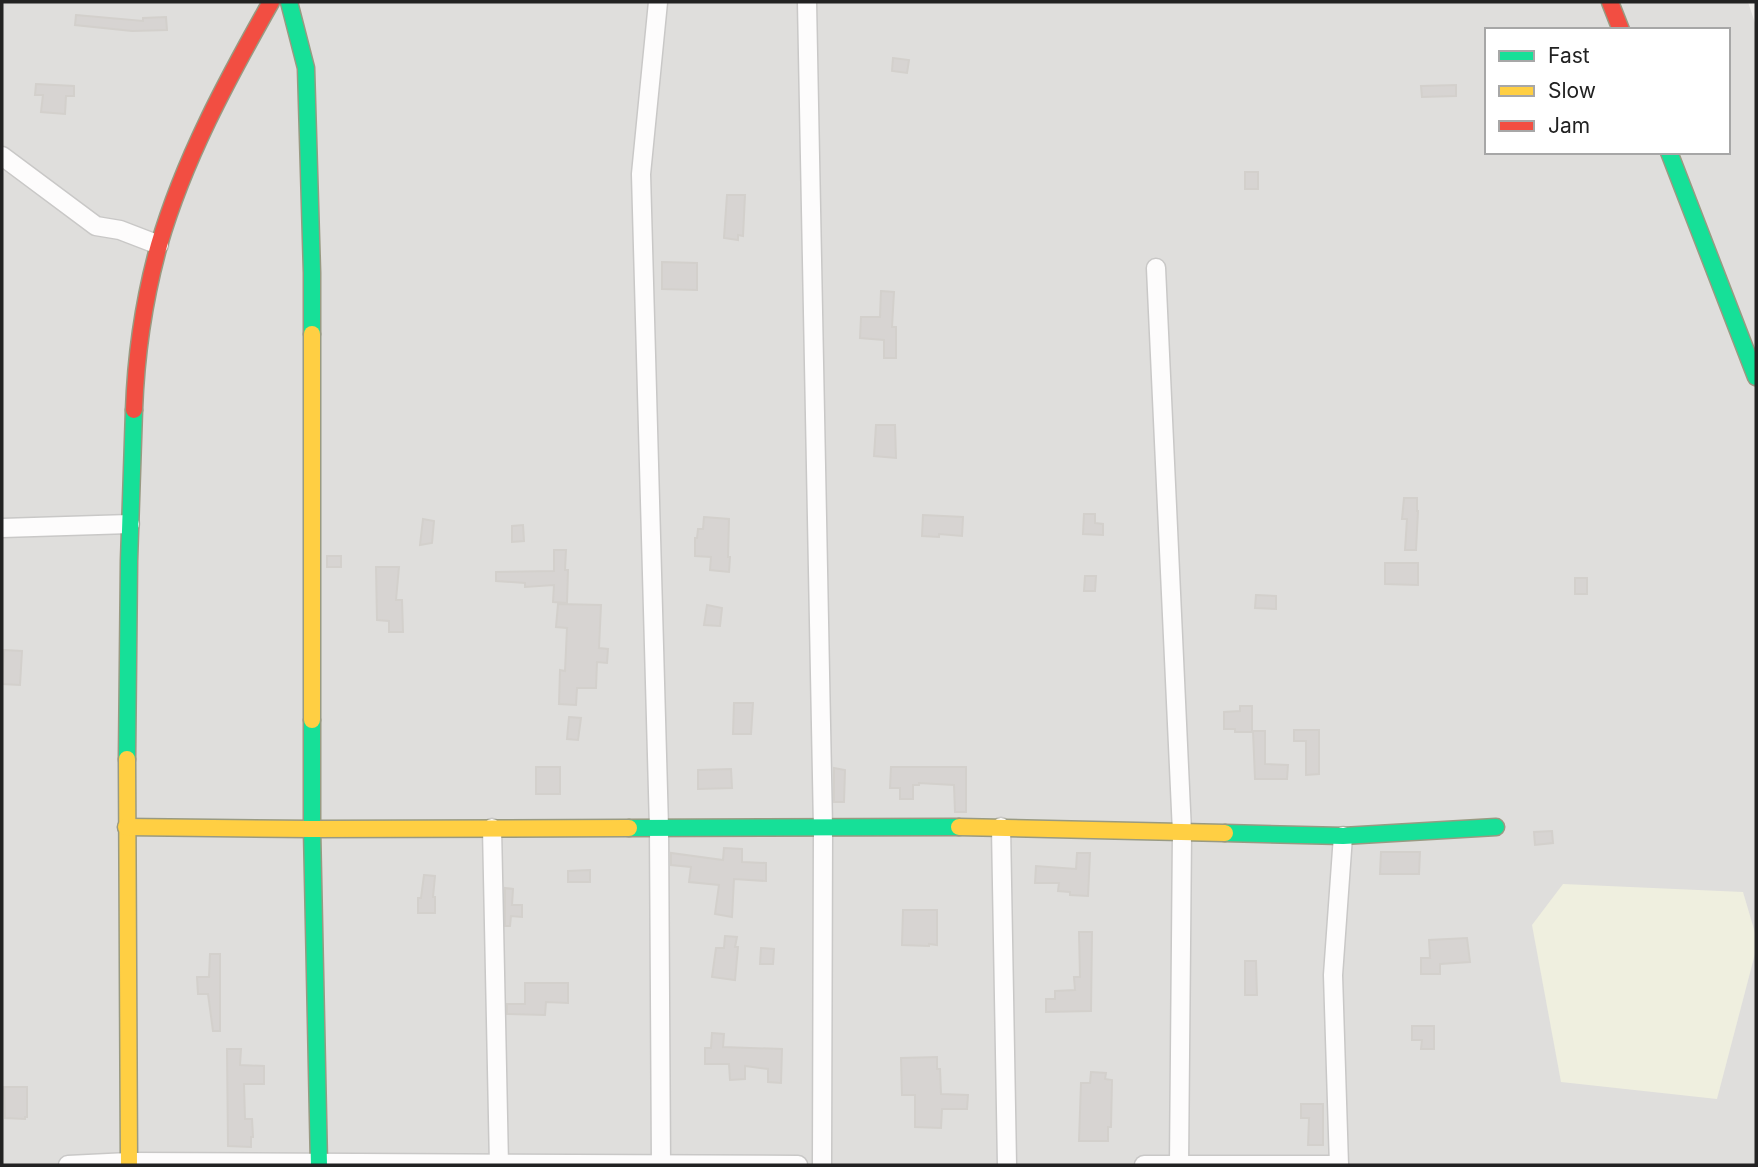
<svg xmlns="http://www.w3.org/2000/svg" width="1758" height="1167" font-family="Inter,sans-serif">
<rect width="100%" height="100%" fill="#f0eeeb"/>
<path fill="#dfdedc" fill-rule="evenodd" d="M2 2H1748L1756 26V1165H2ZM1487 30H1728V152H1487Z"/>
<path fill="#efefdf" d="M1563 884 1743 892 1756 936V950L1717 1099 1561 1082 1532 925Z"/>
<g fill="#d7d4d2" stroke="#d3d0cc" stroke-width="2">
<path d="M76 15 143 21V18L166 17 167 30 132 31 75 25Z"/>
<path d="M893 58 909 60 907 73 892 71Z"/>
<path d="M36 84 74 86V96H66L65 114 41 112 43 95H35Z"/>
<path d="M1456 85V96L1422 97 1421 86Z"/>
<rect x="1245" y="172" width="13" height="17"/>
<path d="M727 195H745L743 236 738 235V240L724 238Z"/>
<path d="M662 262 697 263V290L662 289Z"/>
<path d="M881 291 894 292 892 327H896V358H884V340L860 338 861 317H880Z"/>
<path d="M876 425H895L896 458 874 456Z"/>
<path d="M1404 498H1417V511H1418L1416 550H1405L1407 519H1402Z"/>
<path d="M1084 514H1095V523L1103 524V535L1083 534Z"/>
<path d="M923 515 963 517 962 536 939 534V537L922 536Z"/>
<path d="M704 517 729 519 728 557H730L729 572 710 570 711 557 695 556V538H697L698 529H703Z"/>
<path d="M423 519 434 521 432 543 420 545Z"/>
<path d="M523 525 524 541 512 542V526Z"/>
<path d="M554 550H566L565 570H568L567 603 553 602 554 585 525 587V583L496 581V572L554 571Z"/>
<rect x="327" y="556" width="14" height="11"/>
<path d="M1385 563H1418V585L1385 584Z"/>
<path d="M376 567H399L396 600H402L403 632H389V621L377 620Z"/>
<path d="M1085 576H1096L1095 591H1084Z"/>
<rect x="1575" y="578" width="12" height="16"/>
<path d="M1256 595 1276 596V609L1255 608Z"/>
<path d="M558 604 601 605 599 648 608 649 607 663 597 662 596 688H577L576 705 559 704 560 670 565 671 567 628 556 627Z"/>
<path d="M707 605 722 608 720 626 704 625Z"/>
<path d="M4 650 22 651 20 685 2 684Z"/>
<path d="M734 703H753L751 734H733Z"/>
<path d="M1240 706H1252V732H1235V729H1224V712L1240 711Z"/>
<path d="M569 717 581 718 578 740 567 739Z"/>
<path d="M1294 730H1319V774L1306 775V741H1294Z"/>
<path d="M1253 731H1265V764L1288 765 1287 779H1255Z"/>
<rect x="536" y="767" width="24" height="27"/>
<path d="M891 767H966V812H955L954 785 919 783V785H913V799H900V788H890Z"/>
<path d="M834 768 845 770 844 802H834Z"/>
<path d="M731 769 732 788 698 789V770Z"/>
<path d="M1552 831 1553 843 1535 845 1534 832Z"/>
<path d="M724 848 742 849V862L766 863V881L734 879 732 917 715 914 719 885 689 882 691 867 671 865V853L723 860Z"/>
<path d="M1381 852H1420L1419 874H1380Z"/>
<path d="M1077 853H1090L1088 896 1070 895V892L1058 891 1059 883H1035L1036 866 1076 869Z"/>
<path d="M590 870V882H568V871Z"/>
<path d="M424 875 435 876 433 897H435V913H418V898H421Z"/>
<path d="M505 888 513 889 512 905H522V917L511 916 510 926H505Z"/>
<path d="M903 910H937V945L929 944V946L902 945Z"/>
<path d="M1079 932H1092L1091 1011 1046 1012V999H1055V991L1075 990 1074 977H1080Z"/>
<path d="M725 936 737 937 735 947H738L735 980 712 977 716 948H724Z"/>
<path d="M1467 938 1470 962 1440 964V974H1421V958H1430L1429 940Z"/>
<path d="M761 948 774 949 773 964H760Z"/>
<path d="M210 954H220V1031H213L208 994H198L197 977H209Z"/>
<path d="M1245 961H1256L1257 995H1245Z"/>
<path d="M525 983H568V1003L546 1002 545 1015 507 1014V1004H525Z"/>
<path d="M1412 1026H1434V1049H1421L1422 1040H1412Z"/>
<path d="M712 1033 724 1034 723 1047 782 1049 781 1083 768 1082V1069L745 1066V1079L730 1080 729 1064H705V1048H711Z"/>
<path d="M227 1049H241L240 1065 264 1066V1084H244L245 1119H252L253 1137H251V1147L228 1146Z"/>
<path d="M937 1057V1069H940L941 1094 968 1095 967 1109H942L941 1128 915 1127V1095H902L901 1058Z"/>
<path d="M1091 1072 1106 1073 1105 1079 1112 1080 1111 1127H1108V1141H1079L1081 1083H1090Z"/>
<path d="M4 1087H27V1117H25V1119L5 1118Z"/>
<path d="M1301 1104H1323V1145H1308L1309 1118H1301Z"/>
</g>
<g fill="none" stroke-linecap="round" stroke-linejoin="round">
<g stroke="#c9c8c7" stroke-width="21">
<g id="street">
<path d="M658 2 641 174 659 828 661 1165"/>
<path d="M807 2 823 828 822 1165"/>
<path d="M2 156 96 226 120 230 159 245"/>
<path d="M1156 268 1182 832 1179 1165"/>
<path d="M2 528 130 524"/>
<path d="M1001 827 1007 1165"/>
<path d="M492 828 499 1165"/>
<path d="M68 1165 129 1162 798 1165"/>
<path d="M1144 1165H1339"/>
<path d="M1339 1165 1333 975 1343 836"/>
</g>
</g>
<g stroke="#999a82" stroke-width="19">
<g id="fast">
<path d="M289 2 306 68 312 273V334"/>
<path d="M1669 152 1756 377"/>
<path d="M312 720V829L319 1165"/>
<path d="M127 759 129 561 134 410"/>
<path d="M629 828 959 827"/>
<path d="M1225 833 1343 836 1496 827"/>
</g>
</g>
<g stroke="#999a82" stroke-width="19">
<g id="slow">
<path d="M312 334V720"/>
<path d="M127 759 129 1165"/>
<path d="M126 827 312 829 629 828"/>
<path d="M959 827 1225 833"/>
</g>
</g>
<g stroke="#999a82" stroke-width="19">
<g id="jam">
<path d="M1610 2 1621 30"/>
<path d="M134 410C136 354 144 299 159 245 184 159 227 80 271 2"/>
</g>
</g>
<use href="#street" stroke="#fdfcfc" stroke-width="18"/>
<use href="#fast" stroke="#16e098" stroke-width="16"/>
<use href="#slow" stroke="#ffcf43" stroke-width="16"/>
<use href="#jam" stroke="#f24e42" stroke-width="16"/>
</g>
<rect width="1758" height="1167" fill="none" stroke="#222222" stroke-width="7"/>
<rect x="1485" y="28" width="245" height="126" fill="#ffffff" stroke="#a7a7a7" stroke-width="2"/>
<rect x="1499" y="51" width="35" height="10" fill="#16e098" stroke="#a7a7a7" stroke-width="2"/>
<text x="1548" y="63" font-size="21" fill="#222222">Fast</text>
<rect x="1499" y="86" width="35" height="10" fill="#ffcf43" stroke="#a7a7a7" stroke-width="2"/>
<text x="1548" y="98" font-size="21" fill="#222222">Slow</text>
<rect x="1499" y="121" width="35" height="10" fill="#f24e42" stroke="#a7a7a7" stroke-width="2"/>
<text x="1548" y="133" font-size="21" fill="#222222">Jam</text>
</svg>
